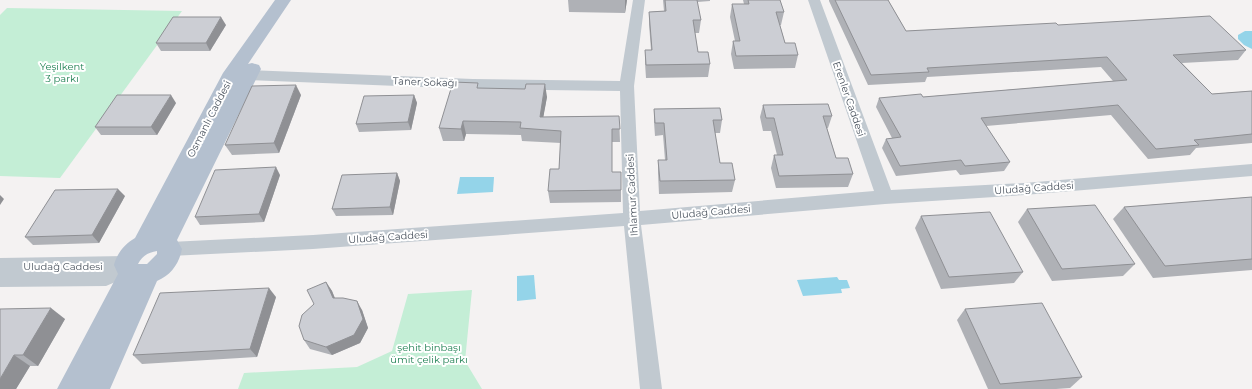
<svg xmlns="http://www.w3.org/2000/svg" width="1252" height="389" font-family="Montserrat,sans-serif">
<rect width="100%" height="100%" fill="#f4f2f2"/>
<g fill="#c4eed6">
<path d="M7 8 182 11 60 178 0 176V15Z"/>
<path d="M472 290 465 361 482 389H238L244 373 357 367 392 351 408 294Z"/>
</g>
<g fill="#94d4e9">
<path d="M1245 31H1252V49L1244 45 1238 39V35Z"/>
<path d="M460 177H494L493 192 457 194Z"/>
<path d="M534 275 536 299 517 301V276Z"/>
<path d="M837 277 839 280H847L850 288 841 289 842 293 803 296 797 280Z"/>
</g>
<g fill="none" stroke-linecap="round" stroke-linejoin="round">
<g fill="#c1c9d0" fill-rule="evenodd">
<path d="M633 0H645L634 86 640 211 874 191 808 0H820L891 190 1024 183 1252 164V176L1024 195 885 204 641 225 662 389H640L624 226 313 249 170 256 164 254 161 249 164 244 170 242 313 235 623 213 620 91 473 89 248 80 243 78 241 75 243 72 248 70 473 79 620 81Z"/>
<path d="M126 256 133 259C135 264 137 268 134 274L106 286 0 287V258Z"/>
</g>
<path fill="#b4c0cf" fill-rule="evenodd" d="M275 0H291L248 64 252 63 259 65 261 69 177 240 182 249C179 264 171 275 157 281L110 389H57L118 274 114 265C117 253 125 244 135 238L223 73ZM157 251V254L147 264H138C142 256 149 252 157 251Z"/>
</g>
<g fill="#afb1b6">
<path d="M568 0H627L625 13 569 12Z"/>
<path d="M663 0H710V1L697 2 701 20 699 33H695L698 52 710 64 708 77 646 78 645 63V50H651L649 24V12L664 11Z"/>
<path d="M743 0H780L784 12 781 25H780L785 43 798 55 795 68 734 69 731 54 733 41H735L730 17 732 4H744Z"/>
<path d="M829 0H888L906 31 1058 25 1246 50 1238 60 1182 63 1212 94 1252 91V143L1196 148 1190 155 1148 159 1111 115 986 126 1010 162 1004 171 960 175 956 170 896 176 882 148 886 139 892 138 876 107 879 98 923 97 1113 81 1101 67 927 77 925 82 868 85 829 1Z"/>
<path d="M226 25 210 51H161L156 43Z"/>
<path d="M479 88 547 97 543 117 619 116 620 142H612V172H621V202L550 203 548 191 559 169 561 143 522 141 521 135 466 134 464 141H443L439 128Z"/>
<path d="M301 95 279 153 232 155 225 145Z"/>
<path d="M414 95 417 103 411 130 359 132 356 124Z"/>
<path d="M176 103 157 135H101L95 127Z"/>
<path d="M763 105 832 116 828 128H827L836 158 853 174 848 187 776 188 771 168 774 155H777L771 131H763L760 117Z"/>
<path d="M654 109 722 120 720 133H715L720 163 735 180 732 192 659 194 658 173V160H665L663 135 655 136 654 122Z"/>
<path d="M397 173 400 181 393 215 336 216 332 209Z"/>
<path d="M280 175 264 222 200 225 195 217Z"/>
<path d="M125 196 99 243 33 245 25 237Z"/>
<path d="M1252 197V270L1153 278 1113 219 1124 207Z"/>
<path d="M1027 209 1135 264 1123 276 1052 281 1018 222Z"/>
<path d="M921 216 1023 272 1014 283 941 289 915 228Z"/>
<path d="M326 282 332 291 335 298 362 310 368 328 360 343 332 355 310 349 304 340 314 304Z"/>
<path d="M276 297 257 357 142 364 133 355Z"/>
<path d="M0 309 65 319 38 366H30L16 389Z"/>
<path d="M965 309 1082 377 1070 388 1056 389H988L957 320Z"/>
</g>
<g fill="#8f9094">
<path d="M625 0H627L625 13Z"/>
<path d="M221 17 226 25 210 51 206 43Z"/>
<path d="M545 84 547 97 541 130 540 117Z"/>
<path d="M296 85 301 95 279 153 274 143Z"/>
<path d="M171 95 176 103 157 135 151 127Z"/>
<path d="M414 95 417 103 411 130 408 122Z"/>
<path d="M463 121 466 134 464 141 461 129Z"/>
<path d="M276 167 280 175 264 222 259 214Z"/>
<path d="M397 173 400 181 393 215 390 207Z"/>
<path d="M118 189 125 196 99 243 92 235Z"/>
<path d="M0 195 4 199 0 205Z"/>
<path d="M326 282 332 291 338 307 333 298Z"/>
<path d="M269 288 276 297 257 357 250 349Z"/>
<path d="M357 301 362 310 368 328 360 343 332 355 326 347Z"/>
<path d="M51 308 65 319 38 366 23 355Z"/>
<path d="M14 355 30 366 16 389H0V379Z"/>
</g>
<g fill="#ccced4" stroke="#8f9094">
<path d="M665 0H697L701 20H693L698 52H708L710 64 646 65 645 50H652L649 12 666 11Z"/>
<path d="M748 0H780L784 12H776L785 43H795L798 55 736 56 733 41H740L732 4H749Z"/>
<path d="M835 0H888L906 31 1056 23 1058 25 1210 16 1246 50 1173 55 1212 94 1252 91V134L1194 140 1199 145 1156 149 1118 105 981 118 1010 162 965 166 961 160 900 166 886 139 901 137 879 98 921 94 923 97 1127 80 1107 57 927 68 929 72 871 75Z"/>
<path d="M173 17H221L206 43H156Z"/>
<path d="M453 82 478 83 477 88 525 89 526 84H545L540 117 619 116 620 129H612V172H621V190L548 191 550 169H559L561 131 520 128 521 122 463 121 461 129 439 128Z"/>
<path d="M296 85 274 143 225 145 252 86Z"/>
<path d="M117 95H171L151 127H95Z"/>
<path d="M414 95 408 122 356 124 364 96Z"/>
<path d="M828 104 832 116H823L836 158H848L853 174 779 176 774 155H783L774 118H766L763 105Z"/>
<path d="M720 108 722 120H713L720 163H732L735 180 660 181 658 160H667L664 123H655L654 109Z"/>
<path d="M276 167 259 214 195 217 215 170Z"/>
<path d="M397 173 390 207 332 209 342 175Z"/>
<path d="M118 189 92 235 25 237 55 190Z"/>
<path d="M1252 197V259L1165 266 1124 207Z"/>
<path d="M1095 205 1135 264 1062 269 1027 209Z"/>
<path d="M990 212 1023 272 949 277 921 216Z"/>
<path d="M326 282 333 298H343L357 301 363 319 354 335 326 347 304 340 299 326 302 315 314 304 307 290Z"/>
<path d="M269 288 250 349 133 355 160 293Z"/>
<path d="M1042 303 1082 377 1000 384 965 309Z"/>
<path d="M51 308 23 355H14L0 379V309Z"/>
</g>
<g text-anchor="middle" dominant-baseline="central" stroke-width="4" stroke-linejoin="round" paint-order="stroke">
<g font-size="10" fill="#1d7f51" stroke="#fff">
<text x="62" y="66">Yeşilkent<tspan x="62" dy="12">3 parkı</tspan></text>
<text x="429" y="347">şehit binbaşı<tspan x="429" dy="12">ümit çelik parkı</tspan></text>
</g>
<g font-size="10" fill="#4b545f" stroke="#fff">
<text transform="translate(425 82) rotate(2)">Taner Sokağı</text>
<text transform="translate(849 99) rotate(71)">Erenler Caddesi</text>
<text transform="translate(209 119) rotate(-63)">Osmanlı Caddesi</text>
<text transform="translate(1034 188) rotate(-4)">Uludağ Caddesi</text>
<text transform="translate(632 195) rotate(-93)">Ihlamur Caddesi</text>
<text transform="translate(711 212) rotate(-5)">Uludağ Caddesi</text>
<text transform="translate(388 237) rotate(-4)">Uludağ Caddesi</text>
<text x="63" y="266">Uludağ Caddesi</text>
</g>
</g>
</svg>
